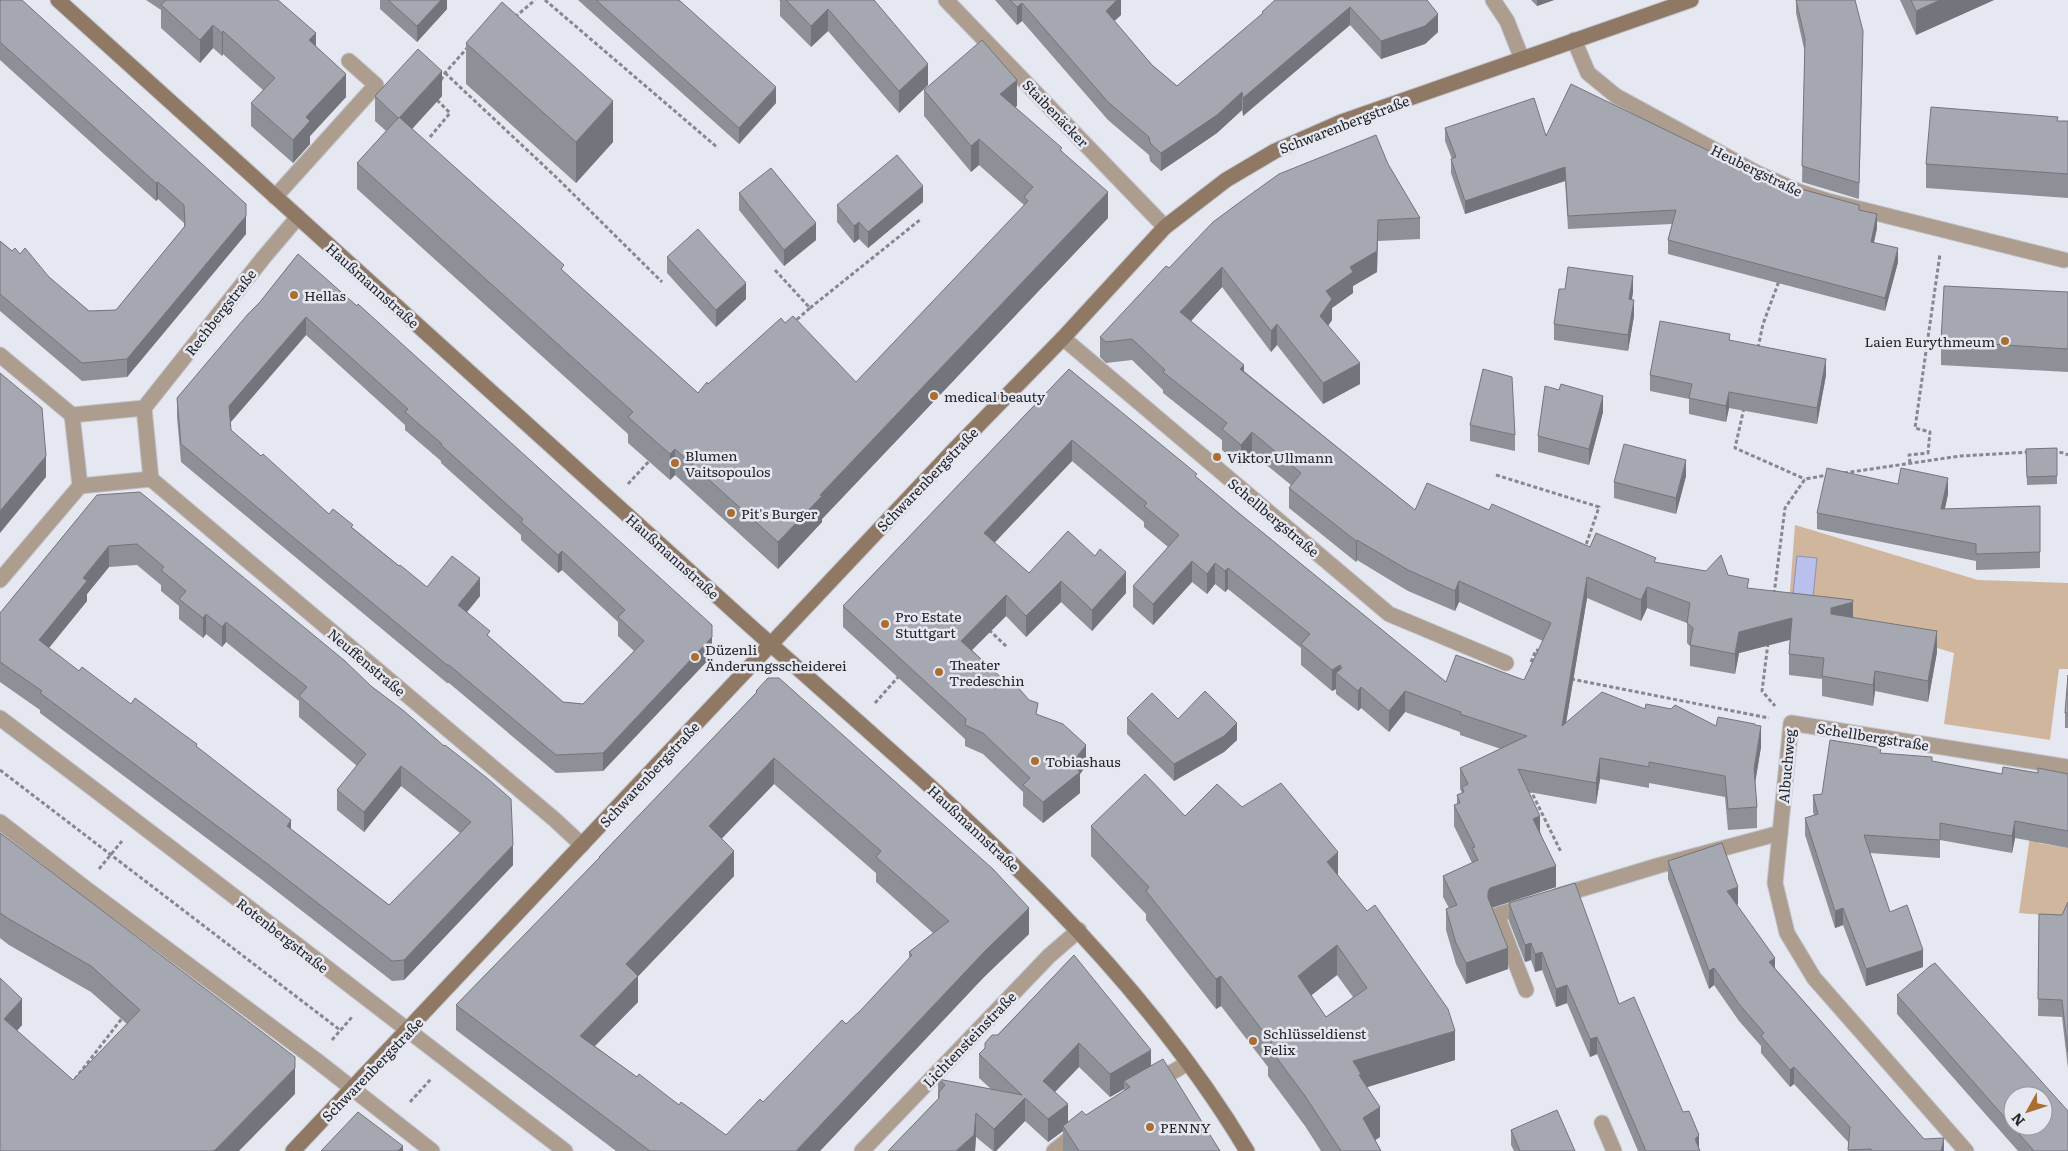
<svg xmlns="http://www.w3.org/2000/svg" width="2068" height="1151" font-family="Literata,serif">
<rect width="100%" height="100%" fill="#e5e7f1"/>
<g fill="#d1b69e">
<path d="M1795 525 1978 580 2068 583V669H2059L2050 740 1944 724 1954 653 1789 604Z"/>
<path d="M2033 815 2039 843 2068 848V917L2019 913Z"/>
</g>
<path fill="#b9c0eb" stroke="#8d92b1" d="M1797 556 1817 558 1813 597 1793 594Z"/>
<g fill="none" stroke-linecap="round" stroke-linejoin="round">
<g stroke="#c2c4cd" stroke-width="17">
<g id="lane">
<path d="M275 197 376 85 349 61"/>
<path d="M1558 896 1657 866 1780 833"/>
<path d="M1526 990 1497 915 1529 905"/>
<path d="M1155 1082 1188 1063"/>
<path d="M1054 1151 1079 1131"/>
</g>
</g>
<g stroke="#c2c4cd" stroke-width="17">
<g id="street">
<path d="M946 0 1165 227"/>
<path d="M1493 0 1507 21 1522 59"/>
<path d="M1574 40 1588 73 1616 96 1757 173 1800 192 1828 201 2064 260"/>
<path d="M1063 338 1389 614 1506 663"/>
<path d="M0 355 72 415"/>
<path d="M144 408 151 479 80 486 72 415Z"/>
<path d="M144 408 264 257 298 217"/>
<path d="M151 479 554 819 582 845"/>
<path d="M0 580 80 486"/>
<path d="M0 718C190 861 377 1007 565 1151"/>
<path d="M0 822 85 888 316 1060 432 1151"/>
<path d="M1602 1123 1614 1151"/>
<path d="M862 1151 1049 956 1079 930"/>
<path d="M1966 1151 1814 978 1787 933 1775 883 1791 723 2068 767"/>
</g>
</g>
<g stroke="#c2c4cd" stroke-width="17">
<g id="secondary">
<path d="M58 0C284 205 511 410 738 615 921 780 1119 937 1247 1151"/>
<path d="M293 1151 953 451 1063 338 1165 227 1226 180 1275 151 1341 122 1691 0"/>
</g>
</g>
<g stroke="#86888f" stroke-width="3" stroke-dasharray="4 2.5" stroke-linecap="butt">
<path d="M545 0 718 148"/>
<path d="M515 17 535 0"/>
<path d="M445 73 557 178 662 282"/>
<path d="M441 80 445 73 468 47"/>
<path d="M430 137 450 113 436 99"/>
<path d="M775 270 810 308 794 322"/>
<path d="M810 308 921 219"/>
<path d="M1758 348 1763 324 1779 281"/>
<path d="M1744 408 1735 448 1805 479"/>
<path d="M2053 451 2064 453 2068 455"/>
<path d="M1910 463 1909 455 1928 453 1930 432 1915 428 1940 254"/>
<path d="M1844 473 1960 456 2029 452"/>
<path d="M1496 475 1599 507 1585 548"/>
<path d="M628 484 651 459"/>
<path d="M1774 594 1785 508 1805 479 1828 475"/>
<path d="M989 630 1007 647"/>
<path d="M1768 643 1762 691 1775 706"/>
<path d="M1531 662 1536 650 1542 651"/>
<path d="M1571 679 1769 718"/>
<path d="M875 703 899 676"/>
<path d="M0 770 340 1030"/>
<path d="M1530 789 1561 852"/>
<path d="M99 869 122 841"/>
<path d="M332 1040 352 1017"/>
<path d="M75 1079 123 1017"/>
<path d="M410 1102 431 1079"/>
</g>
<use href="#lane" stroke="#ad9d8f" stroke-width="15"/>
<use href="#street" stroke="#ad9d8f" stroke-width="15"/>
<use href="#secondary" stroke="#907964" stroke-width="15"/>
</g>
<g fill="#8e9098" fill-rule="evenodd">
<path d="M0 0 246 204V234L127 377 82 381 0 311V241L12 251 49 277 89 311 116 310 184 227V223L158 199 156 201 0 60Z"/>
<path d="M146 0H278L316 46 346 97 310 136V144L293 163 251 126V103L263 90 223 54 222 56 213 48 200 63 161 28V10Z"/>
<path d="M380 0H447V9L417 42 380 9Z"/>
<path d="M578 0H679L776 103 739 144Z"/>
<path d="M779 0H874L928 85 899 113 828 31 811 47 780 16V1Z"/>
<path d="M995 0H1121V15L1114 21 1152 65 1177 86 1262 14V12L1427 0 1438 32 1425 44 1381 59 1350 25 1243 116 1242 110 1217 133 1161 171 1150 161 1149 155 1108 120 1022 21 1017 25Z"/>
<path d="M1531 0H1554L1537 6Z"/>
<path d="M1796 0H1855L1863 47 1859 199 1802 182 1805 53 1796 13Z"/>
<path d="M1900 0H1994L1916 35Z"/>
<path d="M466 43 613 142 576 183 466 84Z"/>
<path d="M924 90 1017 106 1015 107 1062 151 1108 218 822 519V522L778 569 675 475 670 480 628 443V434L357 189V163L386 131 375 121V96H442L412 129 564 272 698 393 785 323 856 382 1024 206V205L979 165 971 172 924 116Z"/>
<path d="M2058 121H2068V198L1926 188V164Z"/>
<path d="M1445 128 1546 136 1740 170 1801 193 1859 210 1877 228 1874 242 1898 262 1885 311 1668 254V240L1672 224 1568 229 1565 181 1465 214 1451 173V159H1452L1445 141Z"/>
<path d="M1388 164 1420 218V239L1378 241 1377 272 1353 286V293L1332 308V320L1328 326 1360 384 1323 404 1277 345 1271 352 1222 287 1191 321 1244 371 1415 510H1489L1590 547 1656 563 1728 575 1749 589 1853 617 1937 652 1928 702 1875 691 1873 706 1822 696V679L1789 675V654L1790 640 1739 653 1735 674 1690 666V646L1687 643V623L1647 608 1641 621 1587 598 1566 722 1645 709 1716 726 1755 725 1761 747 1755 782 1757 807V828L1728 830 1725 797 1649 783V788L1600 779 1596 804 1529 792 1556 887 1492 908 1508 969 1466 984 1456 964 1446 930V909L1449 908 1443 897V876L1472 863 1454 826V805L1457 804V795L1462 793 1460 789V768L1501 749 1460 735V732L1405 712 1389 732 1361 708 1358 711 1336 694V689L1332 691 1301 665V648L1228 589 1225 592 1215 584 1207 594 1192 582 1153 625 1133 607V586L1168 547 1144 527V522L1072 461 994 542 1029 573 1126 593 1092 631 1061 602 1026 637 1006 616 972 650 1038 715 1086 766 1080 774V793L1043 823 1023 806V792L983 754 965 746V739L843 627V606L1069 369 1240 514 1446 682 1524 680 1543 641 1459 602 1455 611 1408 591 1357 560 1356 562 1289 508V488L1291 485 1252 453 1241 466 1222 450V440L1163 393V390L1132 360 1106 363 1100 357V337L1169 268Z"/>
<path d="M739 193 816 240 784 266 739 210Z"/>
<path d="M923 202 868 248 859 239 854 243 837 222V205Z"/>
<path d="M298 254 712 656 603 771 556 773 449 683H447L181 462 177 417V398L260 302ZM306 335 405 425V430L441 461V463L521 535V540L558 573 562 570 618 622V636L634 651 583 704 563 702 490 638 467 612 480 596 427 587 399 566 353 528 329 514 231 430 230 423Z"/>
<path d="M667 257 746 299 716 327 667 273Z"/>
<path d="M1633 292 1632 299 1634 316 1628 351 1554 340V324Z"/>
<path d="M2068 292V372L1941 365V341Z"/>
<path d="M1730 340 1826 375 1817 424 1729 408 1726 422 1689 414V399L1650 391V375Z"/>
<path d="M1559 390 1603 412 1589 465 1538 452V436Z"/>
<path d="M1470 425 1515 435V451L1470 441Z"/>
<path d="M2057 448V484L2027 485 2026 449Z"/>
<path d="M1686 476 1676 514 1614 498V482Z"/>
<path d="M1948 494 1945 509 2040 506V568L1976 570V561L1817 529V513Z"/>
<path d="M97 495 345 661 513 865 404 980 392 981 261 879 40 713V710L0 682V613ZM137 565 161 585V591L179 606V619L203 638 206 634 222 647 226 642 299 701V717L357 766 337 790V810L364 832 401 786 460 833 389 905 291 829 197 747 79 671 49 648 87 601V594L109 567Z"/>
<path d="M2068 675V728H2065V713Z"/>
<path d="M756 691 1029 934 984 977 820 1151H616L456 1030V1005L599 859V857L756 693ZM774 784 876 873V882L933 933 909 952V959L861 1010 763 1102 726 1135 637 1077 595 1046 638 1002V976L734 876 721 838Z"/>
<path d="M1127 718 1178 719 1237 740 1224 752 1174 781 1127 734Z"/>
<path d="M1881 753 2002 774 2038 773 2068 774V848L2015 838 2012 853 1940 840V858L1870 853 1890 912 1923 967 1866 986 1843 925 1835 928 1805 835V818L1814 815 1813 812V795L1822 794Z"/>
<path d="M1242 807 1338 875 1455 1060 1367 1087 1380 1137 1375 1140 1381 1151H1321L1305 1126 1268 1076V1067L1221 1006 1216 1009 1146 920V914L1091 856V826L1185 816ZM1337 975 1353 997 1326 1017 1311 995Z"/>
<path d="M0 833 295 1094 0 1151V978L22 1025 17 1031 73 1080 127 1024 91 992 9 945 0 938Z"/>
<path d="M1668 861 1738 904 1737 905 1775 968 1924 1139 1944 1151H1848L1849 1143 1794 1084 1790 1087 1761 1053V1046L1739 1021 1714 985 1709 989 1668 879Z"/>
<path d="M2068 902V1069L2062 1017 2038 1016 2039 914 2062 915Z"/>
<path d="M1509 903 1619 1004 1700 1151H1638L1597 1054 1590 1057 1567 1003 1556 1007 1542 970 1535 972 1531 960 1525 962 1509 921Z"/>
<path d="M1074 955 1151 1066 1220 1151H1063V1131L1048 1142 1025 1121 996 1151H993L976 1137 975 1151H888L938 1099V1079L991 1089 979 1078V1054ZM1079 1067 1110 1097 1124 1089V1091L1086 1115 1068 1122 1055 1092Z"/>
<path d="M1897 995 2068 1151H2018L1897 1014Z"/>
<path d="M1511 1130 1575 1151H1514L1511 1145Z"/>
</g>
<g fill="#74757c">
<path d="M441 0H447V9L417 42V26Z"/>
<path d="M1117 0H1121V15L1106 29V11Z"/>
<path d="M1537 0H1554L1537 6Z"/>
<path d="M1940 0H1994L1916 35V11Z"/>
<path d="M1022 3V21L1017 25V7Z"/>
<path d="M1350 7V25L1243 116V98Z"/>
<path d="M828 9V31L811 47V26Z"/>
<path d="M1438 14V32L1425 44 1381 59V41Z"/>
<path d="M213 25V48L200 63V40Z"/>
<path d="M223 31V54L222 56V33Z"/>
<path d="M316 33V56L309 40Z"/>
<path d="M928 64V85L899 113V91Z"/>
<path d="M442 71V96L399 143V118Z"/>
<path d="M346 74V97L310 136V144L293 163V140L306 117Z"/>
<path d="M1017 80V106L1000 120V94Z"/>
<path d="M776 87V103L739 144V128Z"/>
<path d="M1242 92V110L1217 133 1161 171V153Z"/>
<path d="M613 101V142L576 183V142Z"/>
<path d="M979 139V165L971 172V146Z"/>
<path d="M1565 167V181L1465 214V201Z"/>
<path d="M158 182V199L156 201V183Z"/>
<path d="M923 186V202L868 248V232Z"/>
<path d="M1108 192V218L822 519V522L778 569V542L820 495Z"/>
<path d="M1877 214V228L1871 255V242Z"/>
<path d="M246 216V234L127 377V359Z"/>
<path d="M1378 220 1377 272 1353 286V293L1332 308V320L1320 337V316L1326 291 1350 267Z"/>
<path d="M859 222V239L854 243V226Z"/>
<path d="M816 223V240L784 266V250Z"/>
<path d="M1898 248V262L1885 311V298Z"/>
<path d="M1222 267V287L1180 333V312Z"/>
<path d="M1633 276V292L1629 315V299Z"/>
<path d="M746 283V299L716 327V310Z"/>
<path d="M1634 300V316L1628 351V335Z"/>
<path d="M306 317V335L229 424V406Z"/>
<path d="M1277 324V345L1271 352V331Z"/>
<path d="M1826 359V375L1817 424V408Z"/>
<path d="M1360 363V384L1323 404V383Z"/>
<path d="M1244 365V386L1240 369Z"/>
<path d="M1729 392V408L1726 422V406Z"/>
<path d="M1603 396V412L1589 465V449Z"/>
<path d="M1252 432V453L1241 466V445Z"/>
<path d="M1072 440V461L984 554V533Z"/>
<path d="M675 449V475L670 480V454Z"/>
<path d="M46 456V477L0 533V511Z"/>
<path d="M1686 460V476L1676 514V498Z"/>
<path d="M1948 478V494L1941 525V509Z"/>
<path d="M1357 540V560L1356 562V541Z"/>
<path d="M109 546V567L87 594V601L39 660V640L83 578Z"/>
<path d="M562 551V570L558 573V555Z"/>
<path d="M1192 561V582L1153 625V604Z"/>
<path d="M1215 563V584L1207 594V574Z"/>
<path d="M1228 568V589L1225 592V571Z"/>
<path d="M1126 572V593L1092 631V610Z"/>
<path d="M1587 577V598L1562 747V726Z"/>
<path d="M480 578V596L458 623V605Z"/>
<path d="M1061 581V602L1026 637V616Z"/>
<path d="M1459 581V602L1455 611V591Z"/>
<path d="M1647 587V608L1641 621V600Z"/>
<path d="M1006 595V616L961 661V641Z"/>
<path d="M1853 602V623L1831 614V608Z"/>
<path d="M206 614V634L203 638V618Z"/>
<path d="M1792 618V639L1739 653 1735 674V654L1739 632Z"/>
<path d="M226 622V642L222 647V627Z"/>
<path d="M1937 631V652L1928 702V681Z"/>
<path d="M712 637V656L603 771V753Z"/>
<path d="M1340 665V676L1336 673V689L1332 691V670Z"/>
<path d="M1875 671V691L1873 706V685Z"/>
<path d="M1361 687V708L1358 711V691Z"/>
<path d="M1405 691V712L1389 732V711Z"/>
<path d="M1237 723V740L1224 752 1174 781V764Z"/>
<path d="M1761 726V747L1754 790V769Z"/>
<path d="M1086 745V766L1080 774V793L1043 823V802Z"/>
<path d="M774 758V784L709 852V826Z"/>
<path d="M1600 758V779L1596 804V783Z"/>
<path d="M401 766V786L364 832V812Z"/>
<path d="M1540 816V837L1533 819Z"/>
<path d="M291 820V840L287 826Z"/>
<path d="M2015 821V838L2012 853V836Z"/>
<path d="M513 845V865L404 980V960Z"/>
<path d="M734 851V876L626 989V964Z"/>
<path d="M1338 852V882L1327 862Z"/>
<path d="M1556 866V887L1490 908 1488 913V892L1490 888Z"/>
<path d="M1738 887V904L1727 908V891Z"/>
<path d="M1029 908V934L984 977 820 1151H796L984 952Z"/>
<path d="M1843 908V925L1835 928V911Z"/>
<path d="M1531 943V960L1525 962V945Z"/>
<path d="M1337 945V975L1298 1006V976Z"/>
<path d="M1508 948V969L1466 984V963Z"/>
<path d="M1923 950V967L1866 986V969Z"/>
<path d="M1542 952V970L1535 972V954Z"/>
<path d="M1775 958V976L1769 962Z"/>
<path d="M1714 968V985L1709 989V971Z"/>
<path d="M638 976V1002L580 1061V1036Z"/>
<path d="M1221 976V1006L1216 1009V979Z"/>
<path d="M1567 985V1003L1556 1007V989Z"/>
<path d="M22 999V1025L4 1045V1019Z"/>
<path d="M1455 1031V1060L1361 1089 1353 1061Z"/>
<path d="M1597 1037V1054L1590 1057V1039Z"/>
<path d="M1079 1043V1067L1043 1104V1081Z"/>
<path d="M1151 1050V1074L1124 1081V1089L1110 1097V1074Z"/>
<path d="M1794 1067V1084L1790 1087V1070Z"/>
<path d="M295 1068V1094L239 1151H214Z"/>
<path d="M1025 1098V1121L996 1151H994V1129Z"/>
<path d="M1068 1104V1127L1063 1126V1131L1048 1142V1119Z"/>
<path d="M1380 1107V1137L1363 1148V1118Z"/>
<path d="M976 1113V1137L975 1151H956Z"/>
<path d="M1699 1135V1151L1695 1139Z"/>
<path d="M1944 1138V1151H1941Z"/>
<path d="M403 1146V1151H398Z"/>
</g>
<g fill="#a5a7b1" stroke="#74757c" fill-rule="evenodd">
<path d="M0 0H22L246 204V216L127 359 82 363 0 294V241L12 251 15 248 20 254 25 248 49 277 89 311 116 310 185 226 184 205 158 182 156 183 0 42Z"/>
<path d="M166 0H278L316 33 309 40 346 74 306 117 310 121 293 140 251 103 275 78 223 31 222 33 213 25 200 40 161 5Z"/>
<path d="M388 0H441L417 26Z"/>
<path d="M596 0H679L776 87 739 128Z"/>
<path d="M786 0H874L928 64 899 91 828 9 811 26Z"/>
<path d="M1010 0H1117L1106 11 1152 65 1177 86 1263 13 1262 12 1275 0H1427L1438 14 1425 26 1381 41 1350 7 1243 98 1242 92 1217 115 1161 153 1150 143 1149 137 1108 102 1022 3 1017 7Z"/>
<path d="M1796 0H1855L1863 31 1859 183 1802 166 1805 39Z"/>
<path d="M1911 0H1940L1916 11Z"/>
<path d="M502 2 613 101 576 142 466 43Z"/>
<path d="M982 40 1017 80 1000 94 1062 148 1060 150 1108 192 820 495 822 496 778 542 675 449 670 454 628 417 633 412 357 163 399 117 564 265 561 269 698 393 707 382 708 384 781 318 785 323 793 316 856 382 1028 201 1024 197 1033 187 979 139 971 146 924 90Z"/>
<path d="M418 49 442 71 399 118H398L375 96Z"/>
<path d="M1571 84 1740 166V170L1801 193V189L1859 205V210L1877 214 1871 242 1898 248 1885 298 1668 240 1676 210 1568 216 1565 167 1465 201 1451 159 1456 157 1445 128 1534 98 1546 136Z"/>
<path d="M1931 107 2058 117 2057 121H2068V174L1926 164Z"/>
<path d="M1376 135 1388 164 1420 218 1378 220 1377 251 1350 267 1353 272 1326 291 1332 299 1320 316 1360 363 1323 383 1277 324 1271 331 1222 267 1180 312 1244 365 1240 369 1415 510 1427 483 1489 510 1492 504 1590 547 1596 533 1656 558 1654 562 1706 571 1721 555 1728 575 1749 579 1747 588 1853 600V602L1831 608V614L1937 631 1928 681 1875 671 1873 685 1822 676 1824 658 1789 654 1792 618 1739 632 1735 654 1690 645 1693 628 1687 623 1690 603 1647 587 1641 600 1587 577 1562 726 1602 692 1645 709 1646 704 1671 709 1675 705 1716 726 1718 717 1755 724V725L1761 726 1754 769 1757 807 1728 809 1725 776 1649 762V767L1600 758 1596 783 1518 769 1540 816 1533 819 1556 866 1490 888 1488 892V898L1508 948 1466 963 1456 943 1446 909 1457 905 1443 876 1478 860 1472 848 1475 847 1454 805 1460 803 1457 795 1464 792 1462 787 1468 784 1460 768 1527 736 1460 714 1461 712 1405 691 1389 711 1361 687 1358 691 1336 673 1342 668 1340 665 1332 670 1301 644 1310 634 1228 568 1225 571 1215 563 1207 574 1192 561 1153 604 1133 586 1179 535 1144 506 1147 503 1072 440 984 533 1029 573 1068 531 1095 556 1100 549 1126 572 1092 610 1061 581 1026 616 1006 595 961 641 1005 681 1009 677 1029 700 1038 703 1036 714 1063 724 1086 745 1071 764 1080 772 1043 802 1023 785 1030 778 983 733 965 725 966 719 843 606 1069 369 1197 474 1195 476 1240 514 1446 682 1456 655 1524 680 1551 623 1459 581 1455 591 1408 570 1357 540 1356 541 1289 488 1301 473 1252 432 1241 445 1222 429 1227 423 1163 372 1165 370 1132 339 1106 342 1100 337 1166 266 1169 268 1213 222 1240 202 1279 174Z"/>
<path d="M897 155 923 186 868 232 859 222 854 226 837 205Z"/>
<path d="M771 168 816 223 784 250 739 193Z"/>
<path d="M698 229 746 283 716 310 667 257Z"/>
<path d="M298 254 357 306 358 304 712 625V637L603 753 556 755 449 665H447L181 444 177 398 248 314 260 302ZM306 317 408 409 405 412 442 444 441 445 523 519 521 522 558 555 562 551 625 610 618 617 644 641 583 704 563 702 487 635 490 631 458 605 480 578 452 556 427 587 400 565 399 566 351 527 353 525 333 509 329 514 263 454 261 456 231 430 229 406Z"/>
<path d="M1568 267 1633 276 1629 299 1634 300 1628 335 1554 324 1559 289H1565Z"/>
<path d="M1944 286 2068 292V349L1941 341Z"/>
<path d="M1660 321 1730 334 1729 340 1826 359 1817 408 1729 392 1726 406 1689 398 1692 384 1650 375Z"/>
<path d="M1483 369 1512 377 1515 435 1470 425Z"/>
<path d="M0 373 42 408 46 456 0 511Z"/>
<path d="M1561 384 1603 396 1589 449 1538 436 1545 386 1559 390Z"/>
<path d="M1624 444 1686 460 1676 498 1614 482Z"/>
<path d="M2057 448V476L2027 477 2026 449Z"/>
<path d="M1827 468 1898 484 1901 468 1948 478 1941 509 2040 506V552L1976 554V544L1817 513Z"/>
<path d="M140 492 345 661 371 686 404 711 444 746 445 745 487 778 511 799 513 845 404 960 392 961 261 859 40 693 42 691 0 662V613L97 495ZM137 544 164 567 161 570 186 591 179 599 203 618 206 614 222 627 226 622 307 687 299 696 366 754 337 790 364 812 401 766 471 822 389 905 287 826 291 820 196 746 197 744 183 734 135 698 131 704 82 667 79 671 39 640 87 581 83 578 109 546Z"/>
<path d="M2068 675V713H2065Z"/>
<path d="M768 678H779L993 869 1029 908 984 952 796 1151H650L456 1005 600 857H599L757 692 756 691ZM774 758 881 851 876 857 949 921 909 952 912 955 861 1010 846 1024 842 1020 763 1102 760 1099 726 1135 681 1102 679 1105 639 1074 637 1077 580 1036 638 976 626 964 734 851 709 826Z"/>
<path d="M1205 691 1237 723 1224 736 1174 764 1127 718 1152 693 1178 719Z"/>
<path d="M1830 740 1881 748 1880 753 1932 757V761L2002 774 2003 767 2038 773V768L2068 774V831L2015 821 2012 836 1940 823V840L1864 835 1890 912 1907 905 1923 950 1866 969 1843 908 1835 911 1805 818 1818 814 1813 795 1822 794Z"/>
<path d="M1145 774 1185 816 1217 784 1242 807 1281 783 1338 852 1327 862 1367 911 1375 905 1448 1009 1455 1031 1353 1061 1361 1074 1359 1075 1380 1107 1363 1118 1381 1151H1341L1305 1096 1268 1046 1272 1043 1221 976 1216 979 1146 891 1149 887 1091 826ZM1337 945 1367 988 1326 1017 1298 976Z"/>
<path d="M0 833 295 1057V1068L214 1151H0V978L22 999 4 1019 73 1080 140 1010 91 966 9 919 0 913Z"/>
<path d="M1722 843 1738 887 1727 891 1775 958 1769 962 1924 1139 1944 1138 1941 1151H1872L1871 1149 1848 1150 1850 1127 1794 1067 1790 1070 1761 1036 1764 1033 1739 1004 1714 968 1709 971 1668 861Z"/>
<path d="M1575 883 1619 1004 1634 997 1683 1112 1689 1111 1699 1135 1695 1139 1700 1151H1646L1597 1037 1590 1039 1567 985 1556 989 1542 952 1535 954 1531 943 1525 945 1509 903Z"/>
<path d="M2068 902V1052L2062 1000 2038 999 2039 914 2062 915Z"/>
<path d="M1074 955 1151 1050 1110 1074 1079 1043 1043 1081 1068 1104 1048 1119 1025 1098 994 1129 976 1113 974 1135 956 1151H888L939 1098V1092L945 1085 938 1079 1022 1095 979 1054 985 1048V1043L992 1035H998Z"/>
<path d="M1935 963 2068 1111V1151H2034L1897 995 1930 966ZM2013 1096H2043V1126H2013Z"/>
<path d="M1163 1059 1220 1151H1079L1063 1126 1082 1111 1086 1115 1130 1087 1124 1081Z"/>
<path d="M1557 1110 1575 1151H1520L1511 1130Z"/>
<path d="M358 1112 403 1146 398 1151H321Z"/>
</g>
<g fill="#aa6e30" stroke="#e5e7f1" stroke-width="2">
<circle cx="294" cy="295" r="5"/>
<circle cx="2005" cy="341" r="5"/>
<circle cx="934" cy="396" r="5"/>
<circle cx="1217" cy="457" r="5"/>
<circle cx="675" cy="463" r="5"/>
<circle cx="731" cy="513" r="5"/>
<circle cx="885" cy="624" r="5"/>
<circle cx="695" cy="657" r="5"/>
<circle cx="939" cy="672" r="5"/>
<circle cx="1035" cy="761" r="5"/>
<circle cx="1253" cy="1041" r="5"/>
<circle cx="1150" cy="1127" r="5"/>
</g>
<g text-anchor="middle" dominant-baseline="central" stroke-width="5" stroke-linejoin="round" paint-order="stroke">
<g font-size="14" fill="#25262a" stroke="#e5e7f1">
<text transform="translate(1056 113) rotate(46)">Staibenäcker</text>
<text transform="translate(1344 124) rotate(-21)">Schwarenbergstraße</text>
<text transform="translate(1757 170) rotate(26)">Heubergstraße</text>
<text transform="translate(373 285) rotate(42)">Haußmannstraße</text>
<text transform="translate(220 312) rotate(-52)">Rechbergstraße</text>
<text transform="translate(927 479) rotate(-46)">Schwarenbergstraße</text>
<text transform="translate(1274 517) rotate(40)">Schellbergstraße</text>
<text transform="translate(673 556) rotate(42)">Haußmannstraße</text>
<text transform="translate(367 662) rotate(40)">Neuffenstraße</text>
<text transform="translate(1873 736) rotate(9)">Schellbergstraße</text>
<text transform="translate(1786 766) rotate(-85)">Albuchweg</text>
<text transform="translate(649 774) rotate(-47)">Schwarenbergstraße</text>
<text transform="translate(974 828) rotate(43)">Haußmannstraße</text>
<text transform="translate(283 935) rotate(38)">Rotenbergstraße</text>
<text transform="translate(969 1039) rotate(-46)">Lichtensteinstraße</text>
<text transform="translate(372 1069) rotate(-46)">Schwarenbergstraße</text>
</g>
<g font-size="14" fill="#25262a" stroke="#e5e7f1" text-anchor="start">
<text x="304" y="295">Hellas</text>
<text x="1995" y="341" text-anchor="end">Laien Eurythmeum</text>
<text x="944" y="396">medical beauty</text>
<text x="685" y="455">Blumen<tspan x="685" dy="16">Vaitsopoulos</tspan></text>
<text x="1227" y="457">Viktor Ullmann</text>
<text x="741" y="513">Pit's Burger</text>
<text x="895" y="616">Pro Estate<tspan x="895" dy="16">Stuttgart</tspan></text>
<text x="705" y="649">Düzenli<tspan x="705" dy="16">Änderungsscheiderei</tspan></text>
<text x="949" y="664">Theater<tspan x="949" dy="16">Tredeschin</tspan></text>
<text x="1045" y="761">Tobiashaus</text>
<text x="1263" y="1033">Schlüsseldienst<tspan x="1263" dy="16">Felix</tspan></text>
<text x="1160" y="1127">PENNY</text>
</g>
</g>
<g transform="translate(2028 1111) rotate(230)"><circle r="24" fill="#e5e7f1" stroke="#989aa1"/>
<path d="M0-4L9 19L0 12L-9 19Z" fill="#aa6e30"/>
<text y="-8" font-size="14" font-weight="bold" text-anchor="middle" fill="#25262a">N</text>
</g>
</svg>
